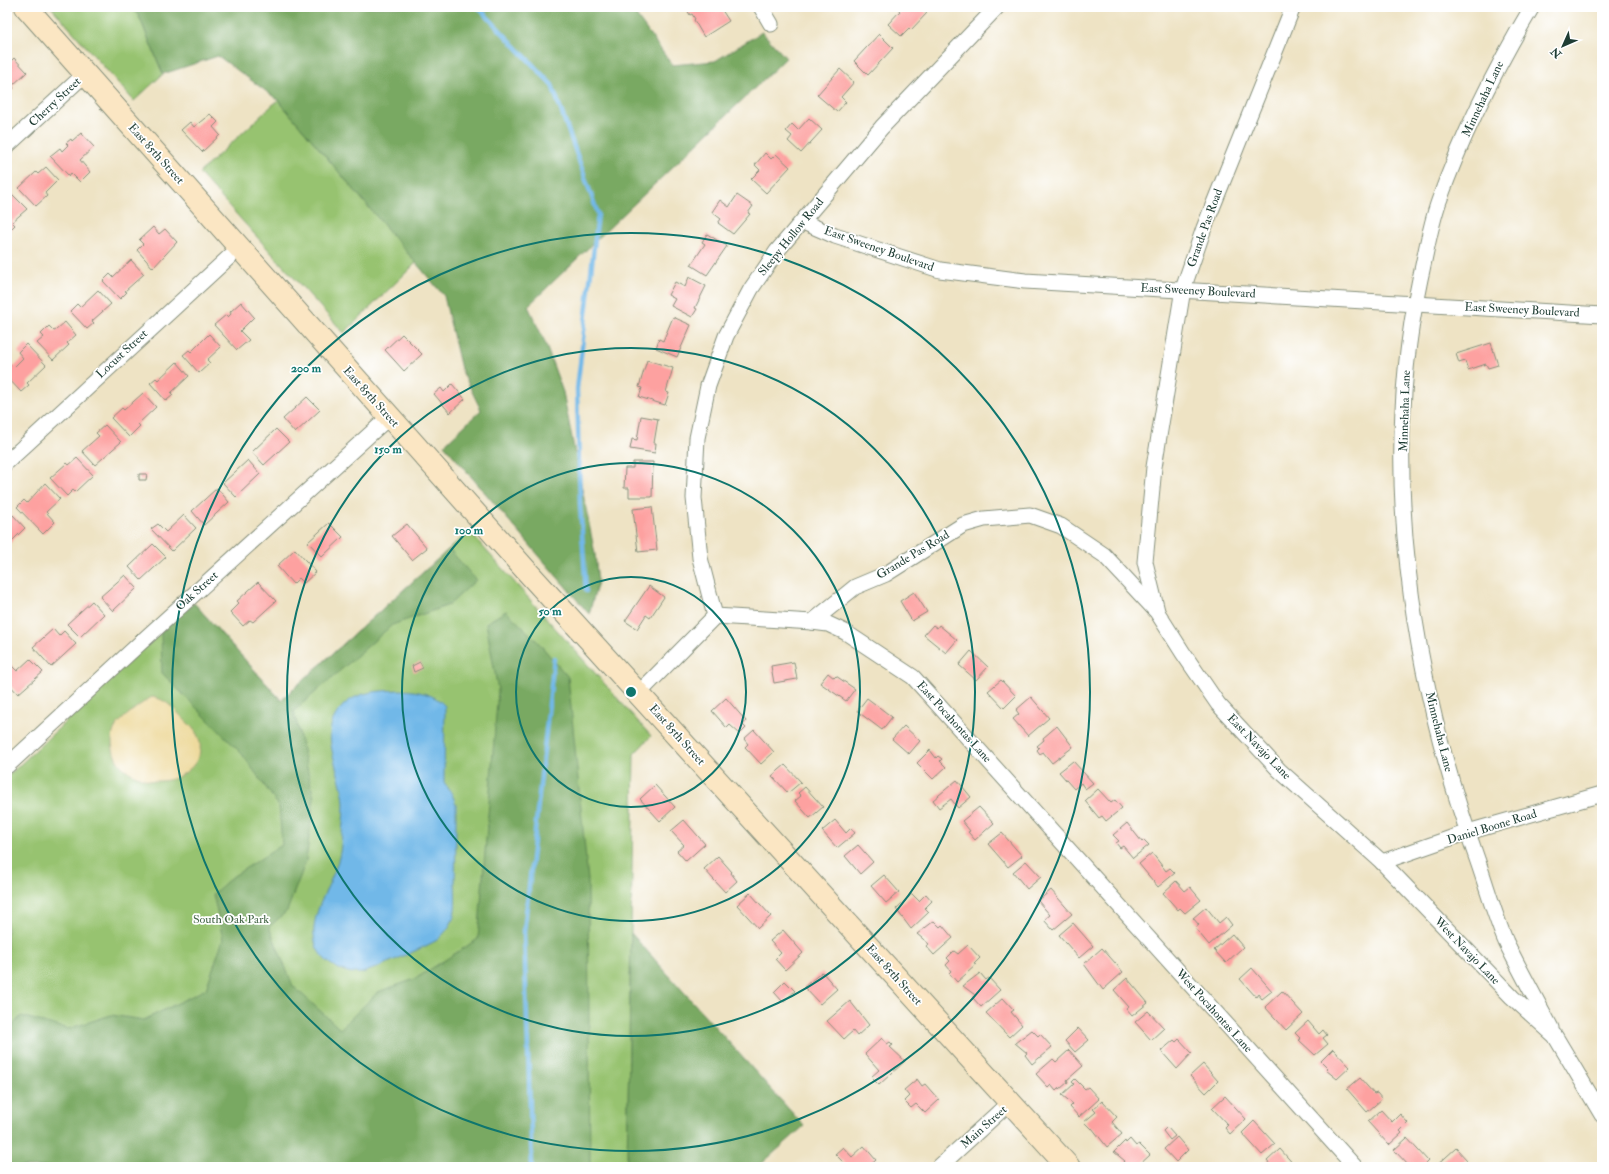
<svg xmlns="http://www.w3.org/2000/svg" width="1609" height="1174" font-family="'IM FELL Double Pica',serif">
<rect width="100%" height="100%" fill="#fff"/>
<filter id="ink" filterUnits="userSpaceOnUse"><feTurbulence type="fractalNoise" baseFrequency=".025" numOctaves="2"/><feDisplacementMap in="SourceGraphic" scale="8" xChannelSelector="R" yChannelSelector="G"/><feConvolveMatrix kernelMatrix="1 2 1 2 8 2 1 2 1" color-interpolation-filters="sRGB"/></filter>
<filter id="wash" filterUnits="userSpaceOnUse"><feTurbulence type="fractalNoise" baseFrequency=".012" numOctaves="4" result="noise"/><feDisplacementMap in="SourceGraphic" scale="16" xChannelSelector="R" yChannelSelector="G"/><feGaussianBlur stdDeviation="0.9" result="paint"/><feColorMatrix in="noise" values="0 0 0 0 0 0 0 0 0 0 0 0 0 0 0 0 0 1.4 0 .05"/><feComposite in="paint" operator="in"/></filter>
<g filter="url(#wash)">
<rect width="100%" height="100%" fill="#eee3c4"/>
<g fill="#97c370" stroke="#5b8052">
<path d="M51 7H131L139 16 163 74 134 101Z"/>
<path d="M278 100 416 263 344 333 199 173Z"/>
<path d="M469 531 651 736 634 754 627 1167H7V777L161 632 194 603 281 700Z"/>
</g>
<g fill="#79a962" stroke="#4c734b">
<path d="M131 7H630L672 65 715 61 762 32 786 58 528 306 544 340 563 392 595 554 598 582 589 614 444 445 481 410 461 369 444 296 278 100 218 56 163 74 139 16Z"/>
<path d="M449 549 476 580 449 605 392 625 294 711 314 798 306 861 287 911 269 927 293 986 340 1029 378 992 415 979 478 939 498 690 486 623 506 611 537 641 568 677 588 880 590 1167H7V1032L21 1016 68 1029 111 1015 144 1020 206 989 223 939 213 894 232 877 282 845 279 806 242 754 162 673 161 632 194 603 281 700Z"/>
<path d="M631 933 804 1126 758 1167H627Z"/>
</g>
<path fill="#eeda9e" stroke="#868c69" d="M152 697C165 699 171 706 180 715 184 720 191 725 195 731 212 756 185 781 159 781 148 782 134 776 125 769 114 762 108 740 115 728 119 720 144 701 152 697Z"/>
<path fill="#71b8e8" stroke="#487a8e" d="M401 690C417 691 434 693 445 706L444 782 452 794 456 804C456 829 456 854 455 879 455 892 457 907 453 919 450 927 444 934 437 940 432 944 368 972 362 973 345 975 324 964 317 948 303 915 339 880 341 845 342 831 344 817 344 803 343 779 323 742 333 720 347 691 374 691 401 690Z"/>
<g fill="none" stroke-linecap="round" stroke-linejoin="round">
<g stroke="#71b8e8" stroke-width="4.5">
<path d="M478 7 552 85 598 214 577 389 580 504 586 591"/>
<path d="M532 1167 524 932 554 658"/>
</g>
</g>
<g id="blocks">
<g fill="#fda1a0">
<path d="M682 7H720L729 21 704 37 694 20 695 19 692 14 690 15 686 8 683 9Z"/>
<path d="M896 7H920L927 13 911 30 909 28 901 36 888 24 900 11Z"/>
<path d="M879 34 893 48 868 75 854 61Z"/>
<path d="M14 58 27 72 12 86 14 88 7 95V65Z"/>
<path d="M840 69 854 82 841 97 846 102 837 112 817 95Z"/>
<path d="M210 114 218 122 213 127 220 135 202 152 181 130 190 122 194 127Z"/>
<path d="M809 118 822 130 801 153 788 141 792 136 786 131 792 124 798 130Z"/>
<path d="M81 133 94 147 80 160 90 172 80 182 71 173 69 176 50 156 60 148 62 151 68 145 66 143 71 139 72 141Z"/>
<path d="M765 153 771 159 776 154 790 167 766 193 751 179 760 170 755 165Z"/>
<path d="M46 167 58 180 45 193 47 196 36 206 19 188 36 172 38 174Z"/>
<path d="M13 195 27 209 12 222 15 225 7 233V201Z"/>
<path d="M737 195 753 206 748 213 750 214 733 234 718 223 721 219 712 212 720 200 729 207Z"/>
<path d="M153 227 159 234 165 229 177 242 153 268 137 250 143 244 139 240Z"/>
<path d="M707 234 727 246 707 275 691 265 705 244 702 242Z"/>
<path d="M131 260 144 274 125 291 127 292 120 299 103 281 110 274 113 277Z"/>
<path d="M689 277 706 286 695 308 697 309 692 317 671 306 675 299 668 295 675 282 685 287Z"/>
<path d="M98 290 111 304 92 321 94 323 87 329 70 311 77 304 80 307Z"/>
<path d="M241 302 254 317 240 331 249 340 237 350 214 325 226 315 228 317 231 314 230 312Z"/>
<path d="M673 317 691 325 677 357 656 348 659 339 663 341Z"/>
<path d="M65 322 76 335 67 343 69 345 53 360 37 343 44 337 41 334 49 326 54 331 56 330Z"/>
<path d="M209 334 221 347 207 360 210 363 199 373 183 355 189 350 191 352Z"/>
<path d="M402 334 422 354 404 371 385 350Z"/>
<path d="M1491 343 1498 365 1488 368 1486 364 1468 370 1465 361 1459 363 1456 354Z"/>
<path d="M26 344 46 365 27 383 29 385 21 392 7 377V368L11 364 14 367 23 358 18 352Z"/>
<path d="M647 360 673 368 666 392 669 393 665 405 639 397 642 388 639 387Z"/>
<path d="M177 362 189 376 171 393 173 395 166 401 150 383 156 378 158 380Z"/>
<path d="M452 384 465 399 450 413 434 394 441 388 444 392Z"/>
<path d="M143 393 156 407 138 424 140 426 129 437 111 418 122 408 124 410Z"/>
<path d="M307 397 320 410 295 433 283 419Z"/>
<path d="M641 416 658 419 654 443H656L655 453 630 449 632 439 637 440Z"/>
<path d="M105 425 121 442 95 465 82 451 99 436 96 433Z"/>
<path d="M276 429 289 442 264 465 252 452Z"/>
<path d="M77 458 93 475 75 492 73 490 67 496 50 478 67 463 69 465Z"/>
<path d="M248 460 260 474 236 497 223 483Z"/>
<path d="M633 462H653L652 497H629V488H624L625 468H633Z"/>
<path d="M139 474H147L146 480H139Z"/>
<path d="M45 483 60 499 46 512 55 522 43 534 17 507 24 500 27 503Z"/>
<path d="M217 488 229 502 204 525 192 511Z"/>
<path d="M652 507 657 550 638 552 633 509Z"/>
<path d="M13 515 25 528 8 545 10 547 7 550V520Z"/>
<path d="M184 515 196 528 172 551 151 529 158 524 166 532Z"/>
<path d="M329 523 343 537 322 557 308 542Z"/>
<path d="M407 524 427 548 412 560 392 536Z"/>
<path d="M153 544 166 557 141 580 129 567Z"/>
<path d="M295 549 316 572 304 583 299 578 293 584 277 566Z"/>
<path d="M125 575 137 588 113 611 100 597Z"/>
<path d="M258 582 276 601 253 622 250 620 243 626 230 612 239 603 237 601Z"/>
<path d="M649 586 664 597 650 618 646 615 637 629 625 621Z"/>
<path d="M914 592 927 612 912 621 900 601Z"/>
<path d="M92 601 104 614 80 637 67 624Z"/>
<path d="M933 625 937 628 939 625 957 640 946 653 924 635Z"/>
<path d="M53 629 59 636 64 631 76 644 51 667 33 647Z"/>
<path d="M971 651 988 667 976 680 959 665Z"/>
<path d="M30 659 43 672 18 694 7 682V661L17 671Z"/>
<path d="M420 662 423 668 414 672 412 666Z"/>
<path d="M794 662 797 679 774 683 771 666Z"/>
<path d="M828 673 834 678 836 676 855 689 846 701 820 683Z"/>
<path d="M1001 680 1016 696 1004 708 988 691Z"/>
<path d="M1031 697 1049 718 1028 736 1013 719 1019 714 1016 710Z"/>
<path d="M726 698 746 721 743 725 746 728 740 734 730 725 727 728 712 711Z"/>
<path d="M867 698 892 717 882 730 857 711Z"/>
<path d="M904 726 920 741 909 754 892 739Z"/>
<path d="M1057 726 1073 747 1052 763 1043 752 1040 754 1037 750 1039 748 1037 746 1044 740 1043 738Z"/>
<path d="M754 730 774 752 761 764 745 747 748 744 744 739Z"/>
<path d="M930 750 936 758 938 756 942 759 940 761 946 767 933 779 917 763Z"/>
<path d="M1073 761 1093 783 1085 789 1081 783 1074 789 1059 772Z"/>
<path d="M785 765 801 782 788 793 772 776Z"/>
<path d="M957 780 971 797 958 808 951 799 939 808 933 800Z"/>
<path d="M655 785 675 807 660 821 640 799Z"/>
<path d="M805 787 823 807 810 818 795 801 801 796 798 793Z"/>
<path d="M1098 789 1111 803 1115 800 1122 808 1106 821 1102 816 1099 818 1085 801Z"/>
<path d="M979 807 994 823 975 840 968 832 970 831 962 821Z"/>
<path d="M684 820 705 844 686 861 677 851 684 845 671 831Z"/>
<path d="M835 820 846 833 851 828 855 833 837 848 822 831Z"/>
<path d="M1127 823 1142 842 1144 840 1149 845 1133 858 1123 846 1120 848 1116 843 1119 841 1113 835Z"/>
<path d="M1002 833 1022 856 1008 867 988 844Z"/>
<path d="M858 845 873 862 860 874 845 856Z"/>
<path d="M1152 853 1166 871 1170 868 1175 873 1158 887 1139 864Z"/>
<path d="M718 856 732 872 731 873 737 881 725 892 704 869Z"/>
<path d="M1026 861 1041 877 1027 889 1013 872Z"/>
<path d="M884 875 899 892 886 903 871 886Z"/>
<path d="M1176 881 1185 891 1190 887 1201 900 1185 913 1180 908 1178 910 1163 893Z"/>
<path d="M1051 890 1072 914 1053 930 1044 920 1050 915 1038 901Z"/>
<path d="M750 893 771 916 758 928 737 905Z"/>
<path d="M912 894 919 901 926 894 932 901 925 908 929 912 911 929 896 909Z"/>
<path d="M1206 907 1219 923 1226 917 1232 925 1209 945 1195 928 1199 925 1193 918Z"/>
<path d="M934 921 940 927 942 925 953 938 934 955 926 946 929 944 917 934Z"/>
<path d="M1073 923 1093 946 1079 958 1059 935Z"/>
<path d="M783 930 803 953 785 970 775 959 781 953 770 941Z"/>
<path d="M1232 934 1243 947 1226 963 1214 950Z"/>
<path d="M968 945 980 958 974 964 976 965 957 982 949 973 951 971 946 965 950 961 947 958 954 951 958 954Z"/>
<path d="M1102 948 1123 972 1103 990 1084 964Z"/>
<path d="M1252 968 1272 991 1262 999 1258 994 1256 997 1240 979Z"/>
<path d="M822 972 837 989 820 1004 804 987Z"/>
<path d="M980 973 986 980 989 978 1000 990 981 1007 973 998 975 995 963 986Z"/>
<path d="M1127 978 1148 1003 1132 1016 1126 1009 1129 1007 1114 990Z"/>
<path d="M785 981 795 991 783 1002 774 992Z"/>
<path d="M1282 991 1303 1014 1286 1030 1265 1007Z"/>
<path d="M1003 998 1014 1010 1011 1012 1022 1025 1009 1037 986 1013Z"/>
<path d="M850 1001 869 1025 857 1036 853 1031 844 1039 827 1021Z"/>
<path d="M1148 1011 1164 1028 1151 1040 1135 1022Z"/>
<path d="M1308 1021 1319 1034 1323 1030 1327 1035 1323 1038 1328 1044 1315 1055 1299 1040 1301 1039 1295 1033Z"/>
<path d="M1078 1028 1089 1040 1075 1052 1065 1041Z"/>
<path d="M1032 1030 1038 1036 1040 1034 1052 1047 1032 1064 1025 1055 1027 1053 1015 1043Z"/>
<path d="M882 1038 887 1044 890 1042 893 1045 890 1047 905 1061 879 1085 871 1077 879 1070 865 1054Z"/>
<path d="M1179 1039 1192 1053 1177 1069 1161 1051 1174 1040 1176 1042Z"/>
<path d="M1333 1049 1350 1067 1337 1079 1326 1070 1328 1068 1321 1061Z"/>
<path d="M1069 1050 1083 1066 1067 1080 1068 1082 1060 1089 1059 1087 1056 1090 1051 1084 1048 1087 1036 1074 1053 1059 1056 1062Z"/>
<path d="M1203 1064 1218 1081 1206 1093 1190 1076Z"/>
<path d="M1360 1078 1374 1094 1377 1093 1382 1099 1367 1112 1347 1089Z"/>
<path d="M917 1079 922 1086 925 1084 939 1100 925 1113 916 1104 911 1108 904 1101 909 1096 904 1090Z"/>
<path d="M1075 1079 1085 1089 1088 1087 1099 1099 1079 1117 1070 1107 1073 1104 1062 1095 1074 1084 1072 1082Z"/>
<path d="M1225 1096 1246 1119 1230 1134 1225 1128 1228 1125 1212 1108Z"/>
<path d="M1102 1101 1117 1117 1112 1122 1122 1134 1107 1147 1092 1128 1091 1129 1084 1122 1096 1112 1093 1109Z"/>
<path d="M1381 1110 1392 1122 1400 1114 1408 1123 1400 1131 1402 1133 1389 1145 1368 1122Z"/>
<path d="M1254 1121 1275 1144 1262 1155 1242 1133Z"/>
<path d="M1167 1127 1175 1136 1170 1140 1163 1131Z"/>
<path d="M1177 1137 1188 1150 1176 1162 1164 1149Z"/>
<path d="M1407 1138 1428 1161 1422 1167H1410L1394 1150Z"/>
<path d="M1130 1139 1136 1146 1139 1144 1150 1155 1137 1167H1125L1122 1164 1125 1161 1114 1152 1125 1141 1126 1143Z"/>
<path d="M864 1146 876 1160 868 1167H841L845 1164 835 1154 843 1147 852 1157Z"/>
<path d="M1456 1148 1467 1160 1459 1167H1435Z"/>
<path d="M1280 1149 1296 1167H1272L1267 1161Z"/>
</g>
</g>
</g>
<g filter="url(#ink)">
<use href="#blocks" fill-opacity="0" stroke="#86907c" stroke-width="1"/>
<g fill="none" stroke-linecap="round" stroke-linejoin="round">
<g stroke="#86907c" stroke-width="17">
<g id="street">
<path d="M761 7 771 24"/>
<path d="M1532 7C1495 69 1463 133 1439 201 1430 226 1426 253 1420 279 1379 471 1411 673 1476 856 1486 884 1494 914 1506 942 1520 971 1536 999 1551 1028"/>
<path d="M7 146 85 74"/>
<path d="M803 222 835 236 940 270 1025 281 1602 315"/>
<path d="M7 462 239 248"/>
<path d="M1157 611 1145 562 1154 467 1183 289 1204 228 1293 7"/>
<path d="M715 616 700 558 694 498 697 438 708 386 726 336 751 289 777 251 882 127 997 7"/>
<path d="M812 622 828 624 845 632 913 677 1355 1167"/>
<path d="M639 693 715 616 812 622 855 587 886 574 963 525 984 519 1030 515 1061 526 1104 555 1157 612 1183 653 1218 704 1279 770 1382 862 1512 997 1555 1036 1602 1115"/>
<path d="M7 766 138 645 389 417"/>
<path d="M1382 862 1468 832 1602 794"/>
<path d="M939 1167 1010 1102"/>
</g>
</g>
<g stroke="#86907c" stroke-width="24">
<path id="secondary" d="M26 7 524 568 1069 1167"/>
</g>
<use href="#street" stroke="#fff" stroke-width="15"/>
<use href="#secondary" stroke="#fbe6c3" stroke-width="22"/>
</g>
</g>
<g fill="none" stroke="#0f766e" stroke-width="2">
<circle cx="631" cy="692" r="115"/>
<circle cx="631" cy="692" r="229"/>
<circle cx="631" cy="692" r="344"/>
<circle cx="631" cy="692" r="459"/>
</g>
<g text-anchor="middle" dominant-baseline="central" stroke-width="3.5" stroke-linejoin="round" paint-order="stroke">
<g font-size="12" fill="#1f3d34" stroke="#fff">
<text transform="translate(1483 99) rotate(-65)">Minnehaha Lane</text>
<text transform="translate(55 102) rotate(-43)">Cherry Street</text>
<text transform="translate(156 154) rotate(48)">East 85th Street</text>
<text transform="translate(1205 228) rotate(-70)">Grande Pas Road</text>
<text transform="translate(791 237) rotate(-51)">Sleepy Hollow Road</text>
<text transform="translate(879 249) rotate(19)">East Sweeney Boulevard</text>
<text transform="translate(1198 291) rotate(3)">East Sweeney Boulevard</text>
<text transform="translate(1522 310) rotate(3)">East Sweeney Boulevard</text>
<text transform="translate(122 354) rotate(-43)">Locust Street</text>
<text transform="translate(371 397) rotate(48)">East 85th Street</text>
<text transform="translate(1405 411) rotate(-88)">Minnehaha Lane</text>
<text transform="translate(913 555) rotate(-31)">Grande Pas Road</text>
<text transform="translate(197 591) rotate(-42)">Oak Street</text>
<text transform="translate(954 722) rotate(48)">East Pocahontas Lane</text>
<text transform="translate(1439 732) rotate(76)">Minnehaha Lane</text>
<text transform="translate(677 735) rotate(48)">East 85th Street</text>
<text transform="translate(1259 747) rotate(46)">East Navajo Lane</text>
<text transform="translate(1492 827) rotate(-17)">Daniel Boone Road</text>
<text transform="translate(1467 951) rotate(46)">West Navajo Lane</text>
<text transform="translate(894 975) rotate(48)">East 85th Street</text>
<text transform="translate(1214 1011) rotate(48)">West Pocahontas Lane</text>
<text transform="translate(984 1127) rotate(-42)">Main Street</text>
</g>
<g font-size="12" fill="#436546" stroke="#fff">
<text x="231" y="919">South Oak Park</text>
</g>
</g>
<circle cx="631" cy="692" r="6" fill="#0f766e" stroke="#fff" stroke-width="2"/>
<g font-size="12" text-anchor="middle" font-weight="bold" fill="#0f766e" stroke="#fff" stroke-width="3.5" stroke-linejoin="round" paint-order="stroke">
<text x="306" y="372">200 m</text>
<text x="388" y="453">150 m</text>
<text x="469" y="534">100 m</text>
<text x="550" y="615">50 m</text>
</g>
<rect width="1609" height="1174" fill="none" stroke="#fff" stroke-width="24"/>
<g transform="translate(1563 46) rotate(225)" stroke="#ffffff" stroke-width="3" paint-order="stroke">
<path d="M0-3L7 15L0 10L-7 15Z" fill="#1f3d34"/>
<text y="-6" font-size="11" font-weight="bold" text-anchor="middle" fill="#1f3d34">N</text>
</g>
</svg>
